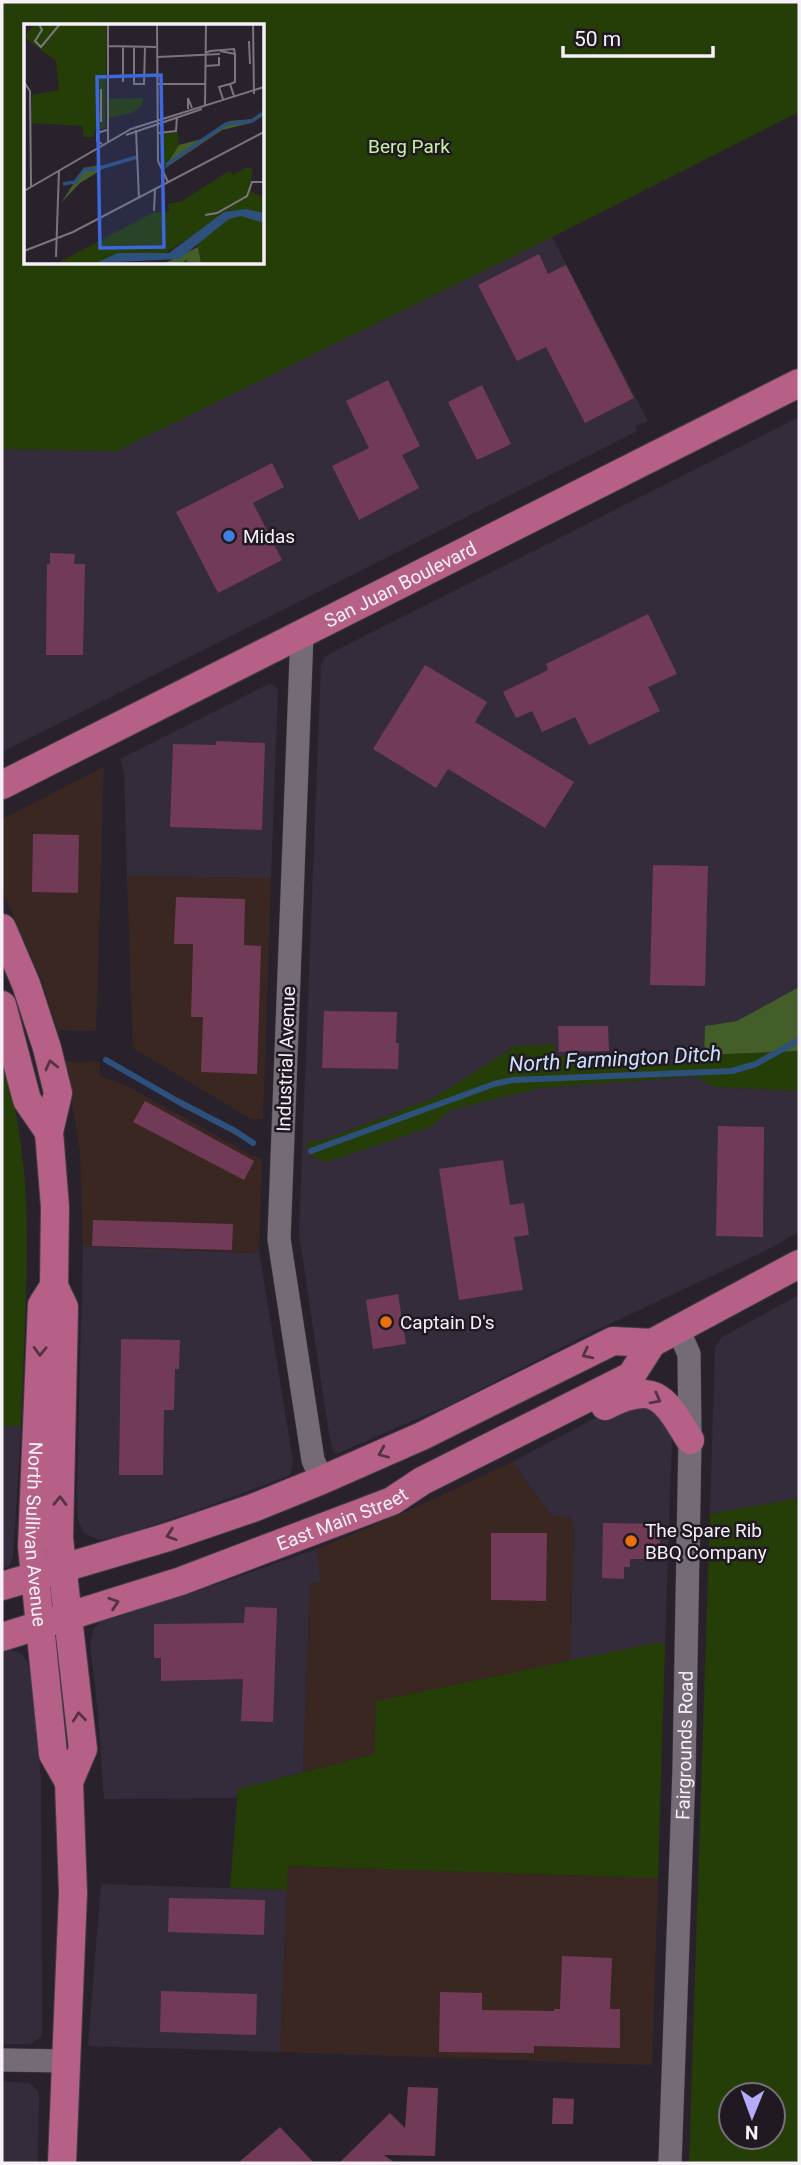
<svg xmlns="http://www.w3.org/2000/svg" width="801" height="2165" font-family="Roboto,sans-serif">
<rect width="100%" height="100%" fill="#29222c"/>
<g fill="#352c3b">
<path d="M552 237 648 421 635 427 637 431 2 752V449L117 451Z"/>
<path d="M799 417V987L737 1021 705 1026 704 1063 611 1068 610 1054 554 1057V1045L515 1046 434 1098 321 1141H307L308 1149 431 1127 450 1110 540 1088 696 1076 714 1087 799 1091V1232L761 1253 588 1334 447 1406 336 1454 333 1452 329 1434 299 1234 321 665 325 657 333 652Z"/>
<path d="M269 684 274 685 278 690 271 878 127 876 124 773 120 759Z"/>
<path d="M83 1246 253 1253 259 1250 293 1462 290 1475 195 1511 117 1537 99 1540 84 1533 78 1521 77 1495Z"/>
<path d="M799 1295V1498L710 1514 715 1347 722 1337Z"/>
<path d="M627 1401 652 1402 672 1435 665 1644 655 1643 570 1661 574 1527 570 1518 552 1516 512 1462Z"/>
<path d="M2 1426H21L13 1557 10 1565 2 1570Z"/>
<path d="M317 1549 321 1581 310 1584 303 1772 239 1789 238 1798 104 1799 98 1713 90 1644 94 1628 101 1622 183 1596Z"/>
<path d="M9 1649 22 1654 30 1667 41 1782 42 2029 41 2037 30 2044H2V1651Z"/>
<path d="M101 1884 287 1890 280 2052 88 2046Z"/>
<path d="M2 2081 29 2083 39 2092 38 2163H2Z"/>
</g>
<g fill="#3a2722">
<path d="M104 767 96 1031 58 1030 42 981 2 890V819Z"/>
<path d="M127 876 271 878 263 1119H251L133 1048Z"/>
<path d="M69 1061 76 1063 99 1061 100 1076 127 1086 255 1157 262 1158 259 1250 253 1253 83 1246 80 1152 65 1062Z"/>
<path d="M512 1462 552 1516 570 1518 574 1527 570 1661 376 1701 374 1754 303 1772 310 1584 321 1581 317 1549 412 1509Z"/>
<path d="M288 1866 658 1878 652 2065 280 2052Z"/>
</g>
<g fill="#253e08" fill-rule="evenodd">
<path d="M2 2H799V112L552 237 117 451 2 449ZM26 26H262V262H26Z"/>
<path d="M554 1044 555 1057 610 1054 611 1068 704 1063V1055L799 1051V1091L714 1087 696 1076 541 1088 450 1110 431 1127 327 1162C314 1159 308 1155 307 1141H321L434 1098 515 1046Z"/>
<path d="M2 1047C14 1098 24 1149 26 1201 29 1275 23 1351 21 1426H2Z"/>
<path d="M799 1498V2163H689L710 1514ZM773 2095V2137H731V2095Z"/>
<path d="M655 1643 665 1644 658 1878 288 1866 287 1890 230 1888 238 1789 374 1754 376 1701Z"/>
</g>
<path fill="#445e2a" d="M799 987V1051L704 1055 705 1026 737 1021Z"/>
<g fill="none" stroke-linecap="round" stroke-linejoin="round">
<g stroke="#2d517c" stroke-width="6">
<path d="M106 1060 179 1102 235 1131 253 1143"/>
<path d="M311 1151 494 1084 513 1080 732 1071 756 1064 799 1040"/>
</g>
</g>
<g fill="#713b57">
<path d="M539 254 548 274 566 265 634 398 585 423 546 347 517 361 478 285Z"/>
<path d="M388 380 420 446 402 455 419 488 359 520 332 466 369 448 346 401Z"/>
<path d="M482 385 511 444 477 460 448 402Z"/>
<path d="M272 463 284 487 253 503 282 560 218 593 176 512Z"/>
<path d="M50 553 75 554 74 564H85L83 655H46L47 564H50Z"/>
<path d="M648 614 677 674 648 687 660 711 589 745 575 717 542 732 532 711 516 718 503 692 548 670 546 664Z"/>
<path d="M425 665 487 702 475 722 574 782 545 828 448 769 436 788 373 749Z"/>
<path d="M216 741 265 743 262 830 170 827 173 744 216 745Z"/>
<path d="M33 834 79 835 78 893 32 892Z"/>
<path d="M653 865 708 866 705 986 650 985Z"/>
<path d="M176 897 245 899 244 945 261 946 257 1074 201 1072 203 1017H191L193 944H174Z"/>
<path d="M324 1011 397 1012 396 1043H399L398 1069 322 1068Z"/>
<path d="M558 1026H608L609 1051 559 1052Z"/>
<path d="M145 1101 254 1161 244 1180 133 1122Z"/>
<path d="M718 1126 764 1127 763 1237 716 1236Z"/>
<path d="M503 1160 510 1205 524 1203 529 1235 514 1237 523 1290 459 1300 439 1169Z"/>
<path d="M93 1220 233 1224 232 1250 92 1246Z"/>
<path d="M398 1294 406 1344 373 1349 366 1300Z"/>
<path d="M121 1339 180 1340 179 1369H175L174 1410H164L163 1475H119Z"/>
<path d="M603 1523 660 1524V1559H630V1567H624V1579L602 1578Z"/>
<path d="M491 1533H547L546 1601 491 1600Z"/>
<path d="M245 1607 277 1608 273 1722 241 1721 243 1679 161 1681V1658H154V1624L244 1623Z"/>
<path d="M169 1898 265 1900 264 1935 168 1932Z"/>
<path d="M562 1956 612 1958 610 2009H620V2048L534 2046V2053L439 2052 440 1992 482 1993V2010L554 2011V2009H560Z"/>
<path d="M161 1991 257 1994 256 2035 160 2032Z"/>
<path d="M408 2087 438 2088 435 2156 384 2155 395 2163H339L390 2113 405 2128Z"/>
<path d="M553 2098 574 2099 573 2124H552Z"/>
<path d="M280 2127 314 2163H238Z"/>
</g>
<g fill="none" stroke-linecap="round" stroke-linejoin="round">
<g stroke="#443e46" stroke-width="24">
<g id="minor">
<path d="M302 633 279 1239 313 1460 322 1480"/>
<path d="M2 2060 66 2061"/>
<path id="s1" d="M670 2163 684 1770 690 1440 689 1354 678 1329"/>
</g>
</g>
<g stroke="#443e46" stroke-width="30">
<g id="major">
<path id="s2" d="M2 785 799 383"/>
<path d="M2 928 26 984 47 1048 58 1093 49 1132 55 1207 54 1286 64 1307 59 1538 83 1749 69 1782 73 1893 62 2163"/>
<path d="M2 1005 27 1100 49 1132"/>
<path id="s3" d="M54 1286 42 1305 32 1546 53 1754 69 1782"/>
<path d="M605 1406C656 1380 664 1398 690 1440"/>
<path d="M2 1586 168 1537 253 1508 322 1480 422 1436 613 1341 652 1343"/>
<path id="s4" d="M2 1637 181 1581 392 1501 422 1481 631 1376 652 1343 799 1264"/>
</g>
</g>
<use href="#minor" stroke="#746b77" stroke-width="23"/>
<use href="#major" stroke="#b76087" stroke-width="28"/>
</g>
<defs><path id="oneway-chevron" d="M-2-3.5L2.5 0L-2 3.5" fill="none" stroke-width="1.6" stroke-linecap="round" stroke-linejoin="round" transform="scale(1.75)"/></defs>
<g stroke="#553245">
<use href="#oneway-chevron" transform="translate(51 1065) rotate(-103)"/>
<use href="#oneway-chevron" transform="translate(40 1351) rotate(92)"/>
<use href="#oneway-chevron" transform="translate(587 1354) rotate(153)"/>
<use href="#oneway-chevron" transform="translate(656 1399) rotate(28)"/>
<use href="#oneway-chevron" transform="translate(383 1453) rotate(157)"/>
<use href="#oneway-chevron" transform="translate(60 1501) rotate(-89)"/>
<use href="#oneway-chevron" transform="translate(171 1535) rotate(162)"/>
<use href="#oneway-chevron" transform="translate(114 1603) rotate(-18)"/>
<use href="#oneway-chevron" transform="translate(79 1717) rotate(-96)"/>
</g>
<circle fill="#3f7fe0" stroke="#201922" stroke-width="2.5" cx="229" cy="536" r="7"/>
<g fill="#e8710a" stroke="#201922" stroke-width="2.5">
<circle cx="386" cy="1322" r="7"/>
<circle cx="631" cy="1541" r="7"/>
</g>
<g text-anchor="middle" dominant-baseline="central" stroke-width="5" stroke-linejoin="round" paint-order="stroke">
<g font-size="19" fill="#c6f1a1" stroke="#201922">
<text x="409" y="146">Berg Park</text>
</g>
<g font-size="19" fill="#f6f1f8" stroke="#201922" text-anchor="start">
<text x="243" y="536">Midas</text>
<text x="400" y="1322">Captain D's</text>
<text x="645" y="1530">The Spare Rib<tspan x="645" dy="22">BBQ Company</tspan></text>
</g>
<g font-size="19" fill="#f6f1f8" stroke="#201922">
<text stroke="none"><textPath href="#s2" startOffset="446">San Juan Boulevard</textPath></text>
<text transform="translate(286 1059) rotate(-88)">Industrial Avenue</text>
<text stroke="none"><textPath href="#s4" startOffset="360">East Main Street</textPath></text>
<text stroke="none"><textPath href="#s3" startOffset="252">North Sullivan Avenue</textPath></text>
<text stroke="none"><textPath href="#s1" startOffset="418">Fairgrounds Road</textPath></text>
</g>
<g font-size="21" font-style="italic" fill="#cbe1fd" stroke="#201922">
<text transform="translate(615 1059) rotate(-3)">North Farmington Ditch</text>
</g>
</g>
<g transform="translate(24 24)">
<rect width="240" height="240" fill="#29222c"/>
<path d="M11 0H83L81 104 70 107V113H59V102L7 99 8 71 35 66 32 37 0 13ZM119 74 118 82 108 89 85 94V75ZM154 109 155 127 139 142 136 110ZM222 144H228L227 168 240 173V239H177L171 210 140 230 112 229 72 239H34L130 188H145L144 180 158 177 205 147 209 151Z" fill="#253e08"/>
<path d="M240 85 227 99 198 106 140 145 155 121 185 113 205 97 229 95ZM75 141 82 143 56 159 37 179 50 159 38 160 50 157 60 144ZM174 223 177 239 162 238 164 234 159 239H89H141Z" fill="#445e2a"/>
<path d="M222 185 240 189V199L217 192 205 195 155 235 72 239 94 229H145L200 188Z" fill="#2d517c"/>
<path fill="none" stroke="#2d517c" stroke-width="3.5" d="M142 141 202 100 228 97 240 89M39 160 51 158 61 145 69 146 113 133"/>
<path fill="none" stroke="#7b757e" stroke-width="2" d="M15 0 18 6 11 17 17 23 36 0M133 0 134 137 144 158M229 0 230 70M225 17 226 40M84 22 132 23M110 23V60H120L121 23M181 29 186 27 210 25 211 30 196 27M134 33 196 30M181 42 195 41V33M0 58 6 67 7 163M99 58V23M134 60H181M210 72 206 60 211 58V30M199 75 195 63 206 60M181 81 182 0M164 85V74L168 84M77 98V65M112 106 115 174M135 109 152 107 153 93M102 111 178 85M84 119V0M78 120 73 117V109L83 106M0 167 107 105 240 63M130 187 131 165M181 191 193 189 223 172 228 158H240M0 227 49 208 240 108M32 233 35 146"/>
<path fill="#3e66dd" fill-opacity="0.15" stroke="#3e66dd" stroke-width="3.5" d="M137 51 140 223 76 224 73 53Z"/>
<rect width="240" height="240" fill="none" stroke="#f6f1f8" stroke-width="3.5"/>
</g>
<rect width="801" height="2165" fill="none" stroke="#f6f1f8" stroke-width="7"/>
<g transform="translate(752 2116) rotate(181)"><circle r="33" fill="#201922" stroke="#766f78" stroke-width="2"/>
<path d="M0-5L12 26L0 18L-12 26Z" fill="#b5acf9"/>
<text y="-10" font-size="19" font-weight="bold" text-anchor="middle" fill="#f6f1f8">N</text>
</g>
<path d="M563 46v10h150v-10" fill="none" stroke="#f6f1f8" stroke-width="3.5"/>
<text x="574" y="46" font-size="21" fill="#f6f1f8" stroke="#201922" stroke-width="5" paint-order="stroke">50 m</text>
</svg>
